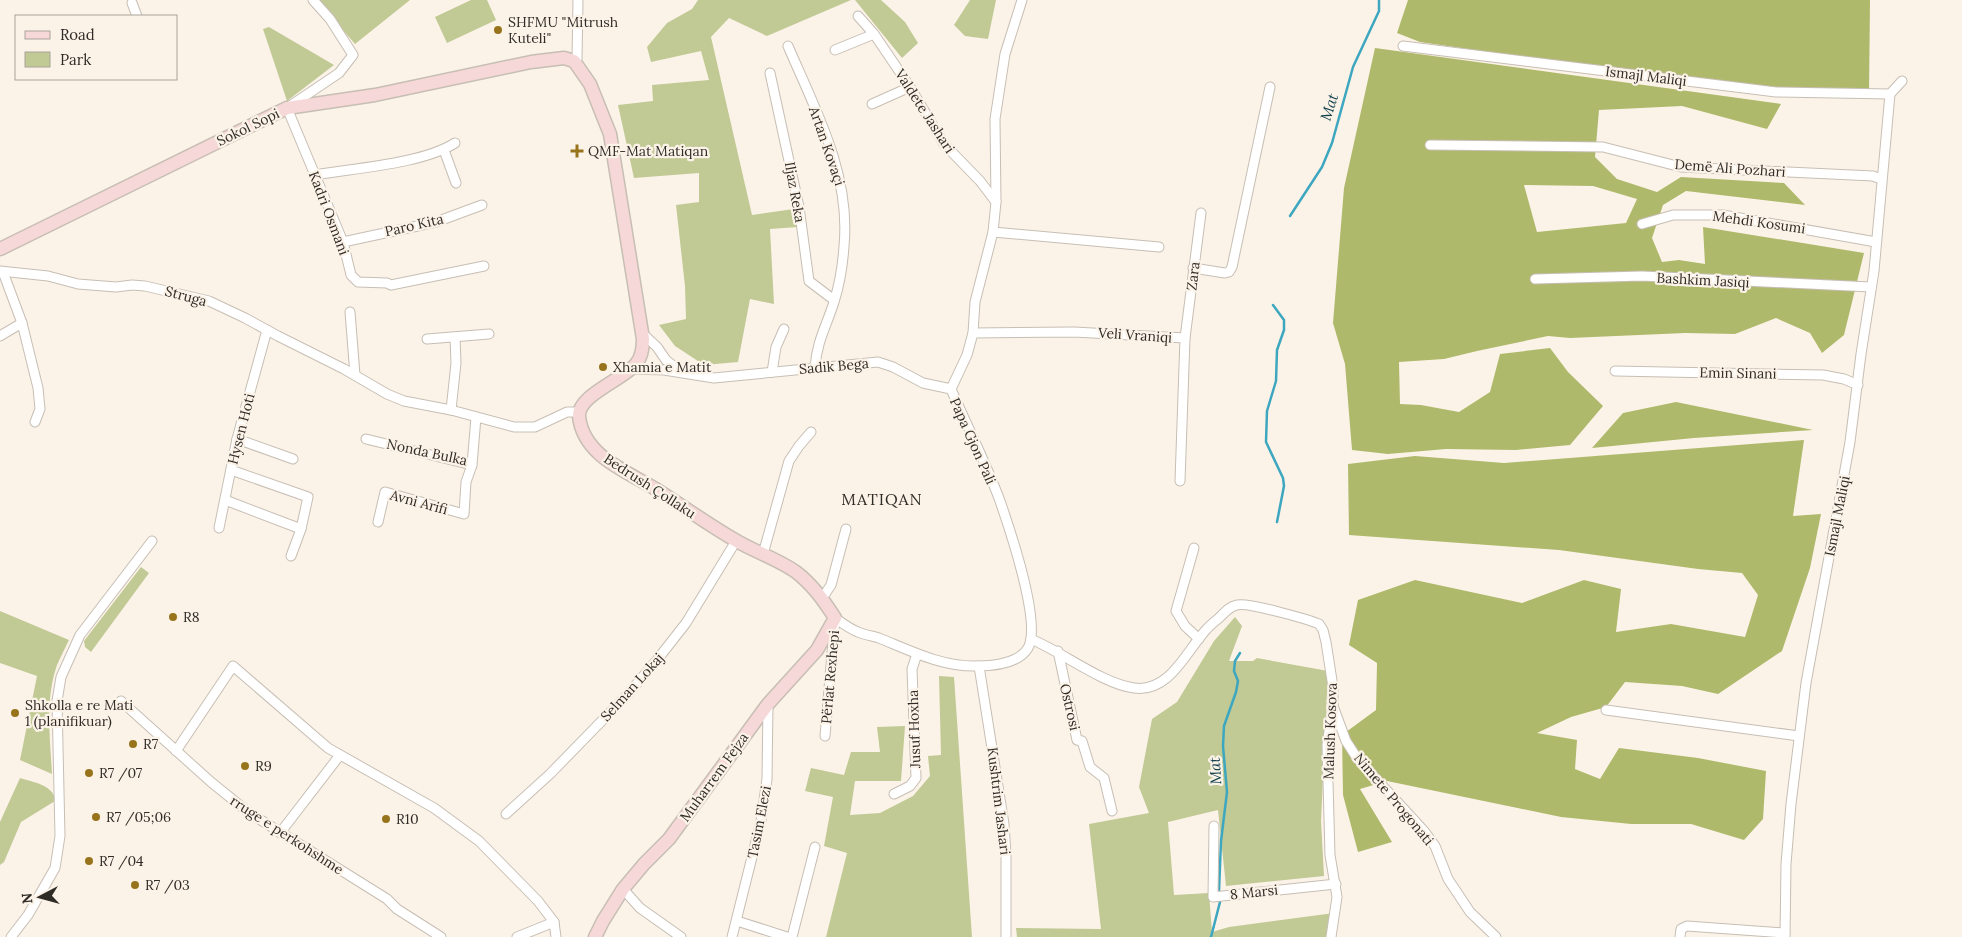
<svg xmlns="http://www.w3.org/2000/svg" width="1962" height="937" font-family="Lora,serif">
<rect width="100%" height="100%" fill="#fcf3e8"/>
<g fill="#c1c995">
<path d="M317 0H410L355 44Z"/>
<path d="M471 0H487L496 20 447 43 435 17Z"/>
<path d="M698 0H851L767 36 729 18 711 37 752 215 794 209 798 227 770 229 774 304 750 299 738 362 704 365 675 346 659 325 686 319 685 286 676 205 699 202V173L634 178 618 105 653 101 652 85 709 80 701 51 651 62 647 47 667 23 692 9Z"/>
<path d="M855 0H881L905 22 918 43 902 58Z"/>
<path d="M970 0H996L988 39 965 36 954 25Z"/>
<path d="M269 27 334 65 287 101 263 29Z"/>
<path d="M141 567 149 573 91 652 85 647 84 641Z"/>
<path d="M0 611 69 640C65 648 61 656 57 665 45 699 50 738 52 774L20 760 37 676 0 663Z"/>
<path d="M1235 617 1242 626 1229 661H1253L1257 658 1328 671 1321 821 1324 876 1226 886 1218 810 1168 822 1174 895 1209 893 1212 932 1229 927 1334 913 1326 937H1017L1016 928 1101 929 1089 824 1149 813 1139 787 1152 719 1177 702 1214 641Z"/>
<path d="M939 676 954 677 972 937H826L847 853 824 846 833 797 805 791 811 768 844 775 851 752H880L877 727 905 726 901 781H855L850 815 880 813 913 796 930 776 928 756 941 755Z"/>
<path d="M20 778C32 782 55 785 55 801L21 822 4 862 0 865V822Z"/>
</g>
<g fill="#afb96b" fill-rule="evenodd">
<path d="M1408 0H1870L1869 94 1674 79 1420 42 1397 33Z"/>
<path d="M1375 48 1781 104 1767 129 1682 106 1599 110 1595 157 1617 179 1657 192 1681 177 1784 183 1805 205 1686 191 1663 205 1652 238 1662 262 1679 260 1705 264 1703 227 1864 253 1844 335 1822 353 1810 333 1776 318 1735 334 1685 333 1570 338 1548 336 1477 351 1444 359 1399 362 1400 404 1421 405 1459 412 1490 392 1500 354 1550 348 1568 372 1603 406 1570 445 1516 450 1446 449 1388 454 1352 450 1345 364 1333 323 1344 188ZM1524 185 1593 186 1637 199 1626 223 1537 232Z"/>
<path d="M1676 402 1813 430 1694 438 1592 448 1623 413Z"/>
<path d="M1804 440 1793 516 1821 514 1810 568 1782 651 1718 694 1682 686 1625 682 1606 707 1571 717 1537 733 1577 740 1575 769 1600 779 1619 748 1698 758 1766 771 1763 819 1744 840 1691 824H1631L1561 817 1387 781 1360 789 1392 842 1358 852 1343 795 1342 735 1376 710 1377 663 1349 645 1358 600 1415 580 1522 603 1584 580 1621 589 1616 632 1671 624 1745 637 1758 595 1742 573 1698 569 1559 550 1349 535 1348 464 1415 456 1504 463Z"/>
</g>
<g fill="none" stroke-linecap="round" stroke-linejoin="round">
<g stroke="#3da7c0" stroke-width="2.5">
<path d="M1290 216 1322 167 1332 143 1353 67 1379 11V0"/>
<path d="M1273 305 1284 320V330L1277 350 1276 381 1267 411 1266 442 1283 478 1284 486 1277 522"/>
<path d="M1219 891 1221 841 1227 792 1223 746 1224 726 1236 692 1238 681 1234 671 1235 661 1240 653"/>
<path d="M1211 937 1220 902"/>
</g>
<g stroke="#c7beb4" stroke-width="11">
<g id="street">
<path d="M313 0 330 19 353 55 339 73 287 108 343 242 351 275 358 282 387 283 391 285 484 266"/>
<path d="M132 3 137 16"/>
<path d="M858 16 874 34 910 87 944 144 980 181 996 202"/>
<path d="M788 46C815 109 851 174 844 246 843 262 839 286 834 302 826 327 817 341 815 367"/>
<path d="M1403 46 1776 92 1890 94"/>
<path d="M835 50 874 34"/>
<path d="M574 61 577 59 578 0"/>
<path d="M770 73 799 207 809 281 834 300"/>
<path d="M872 104 910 87"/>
<path d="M1430 145 1603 147 1681 167 1873 176 1881 179"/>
<path d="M444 150 456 183"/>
<path d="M315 175C355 168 422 164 455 143"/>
<path d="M1642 224 1673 215H1723L1876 242"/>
<path d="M993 232 1159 247"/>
<path d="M343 242 436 222 482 205"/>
<path d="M1193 268 1225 273 1229 272 1232 267 1270 87"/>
<path d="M0 271 48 276 78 284 116 287 132 285 145 286 209 301 245 318 278 336 344 369 387 394 404 401 451 410 514 427H535L567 412H579"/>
<path d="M3 272 22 323 38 388 40 409 35 422"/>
<path d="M1535 279 1642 276 1871 287"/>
<path d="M350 312 355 375"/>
<path d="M641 332 657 347 666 360 681 372"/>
<path d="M973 333 1074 332 1185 338"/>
<path d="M0 336 22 323"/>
<path d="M427 339 489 334"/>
<path d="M631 369 664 370 714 378 878 362 893 367 923 383 951 389"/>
<path d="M1615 371 1823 375 1844 379 1858 385"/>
<path d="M772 372 776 347 784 329"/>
<path d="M451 410 456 363 455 337"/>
<path d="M237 439 293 459"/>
<path d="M366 439 472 465"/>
<path d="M231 470 308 497 301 529 291 556"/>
<path d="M1180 481 1185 338 1201 213"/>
<path d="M225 500 301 529"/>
<path d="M378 522 385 492 464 514 466 482 472 465 476 417"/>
<path d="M219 528 237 439 267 330"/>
<path d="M1194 548 1176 611 1185 626 1199 639"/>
<path d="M763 554 789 461 799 446 811 432"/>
<path d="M823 597 831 585 846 529"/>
<path d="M1031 639C1062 652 1103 684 1134 688 1169 693 1186 652 1205 631 1209 626 1214 622 1219 618 1224 613 1230 606 1237 605 1247 602 1307 619 1319 624L1323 630 1326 642 1333 687V706L1327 745 1330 855 1337 897 1331 937"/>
<path d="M1058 651 1077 740 1082 741 1090 767 1104 778 1112 811"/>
<path d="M979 666 1004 824 1006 855V937"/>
<path d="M121 701 211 782 248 812 387 899 397 909 441 937"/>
<path d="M1333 706 1346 741 1357 758 1424 831 1435 846 1448 879 1470 912 1496 937"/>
<path d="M1606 710 1799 736"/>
<path d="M825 736 835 618C842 623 850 629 858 632 865 635 872 636 879 638 911 651 942 667 977 666 994 666 1019 663 1028 648 1042 624 1009 527 1000 501 986 463 967 426 951 389L967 355 973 333 975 302 993 232 996 202 995 119 1005 54 1022 0"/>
<path d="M176 751 233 666 328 748 434 808 479 841 538 901 554 922 556 937"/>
<path d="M894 794 910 786 916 778 912 669 917 654"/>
<path d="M506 814 550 774 628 694 657 660 686 623 736 541"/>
<path d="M1214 826 1213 897 1336 884"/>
<path d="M280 833 340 755"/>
<path d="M623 889 640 908 681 937"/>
<path d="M737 921 787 937"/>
<path d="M11 937 28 915 55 868 60 836 57 701 61 677 80 635 152 541"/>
<path d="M517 937 554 922"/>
<path d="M732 937 761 821 767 779 768 704"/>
<path d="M792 937 815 847"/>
<path d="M1680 937 1681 929 1687 926 1785 933"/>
<path d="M1785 937 1786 864 1791 804 1806 683 1850 442 1861 354 1874 271 1890 94 1902 81"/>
</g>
</g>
<g stroke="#c7beb4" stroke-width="15">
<path id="secondary" d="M0 249 287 108 375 95 531 62 564 58 574 61 590 84 610 134 643 339C643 348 642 357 636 364 624 379 578 395 579 416 583 457 629 472 659 491 684 507 709 525 735 540 755 552 778 559 796 572 813 585 824 601 835 618L817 650 768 704 669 839 644 864 623 889 603 921 595 937"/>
</g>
<use href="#street" stroke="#fff" stroke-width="9"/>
<use href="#secondary" stroke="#f5d8d7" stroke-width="12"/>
</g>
<g fill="#97731c" stroke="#fcf3e8" stroke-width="2">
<circle cx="498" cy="30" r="5"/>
<path d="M574.5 143.5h5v5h5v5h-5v5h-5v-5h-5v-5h5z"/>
<circle cx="603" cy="367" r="5"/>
<circle cx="173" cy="617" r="5"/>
<circle cx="15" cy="713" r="5"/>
<circle cx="133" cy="744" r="5"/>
<circle cx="245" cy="766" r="5"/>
<circle cx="89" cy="773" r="5"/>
<circle cx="96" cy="817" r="5"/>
<circle cx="386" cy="819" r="5"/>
<circle cx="89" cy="861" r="5"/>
<circle cx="135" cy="885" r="5"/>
</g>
<g text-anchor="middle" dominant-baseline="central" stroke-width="4.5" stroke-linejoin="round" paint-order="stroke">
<g font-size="14" fill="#2f2c28" stroke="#fcf3e8" text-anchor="start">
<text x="508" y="22">SHFMU "Mitrush<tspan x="508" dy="16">Kuteli"</tspan></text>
<text x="588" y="151">QMF-Mat Matiqan</text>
<text x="613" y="367">Xhamia e Matit</text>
<text x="183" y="617">R8</text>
<text x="25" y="705">Shkolla e re Mati<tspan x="25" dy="16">1 (planifikuar)</tspan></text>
<text x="143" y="744">R7</text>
<text x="255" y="766">R9</text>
<text x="99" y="773">R7 /07</text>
<text x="106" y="817">R7 /05;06</text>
<text x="396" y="819">R10</text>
<text x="99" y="861">R7 /04</text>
<text x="145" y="885">R7 /03</text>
</g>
<g font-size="14" fill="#2f2c28" stroke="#fcf3e8">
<text transform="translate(1646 76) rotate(7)">Ismajl Maliqi</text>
<text transform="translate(925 111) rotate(57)">Valdete Jashari</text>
<text transform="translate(248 127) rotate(-26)">Sokol Sopi</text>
<text transform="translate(827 146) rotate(71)">Artan Kovaçi</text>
<text transform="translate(1730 168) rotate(4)">Demë Ali Pozhari</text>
<text transform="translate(795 192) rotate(80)">Iljaz Reka</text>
<text transform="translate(329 213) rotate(69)">Kadri Osmani</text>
<text transform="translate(1759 222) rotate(8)">Mehdi Kosumi</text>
<text transform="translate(414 225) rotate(-13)">Paro Kita</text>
<text transform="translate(1193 276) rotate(-83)">Zara</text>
<text transform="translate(1703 280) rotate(3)">Bashkim Jasiqi</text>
<text transform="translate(186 296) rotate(15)">Struga</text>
<text transform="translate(1135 335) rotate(4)">Veli Vraniqi</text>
<text transform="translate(834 366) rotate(-5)">Sadik Bega</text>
<text transform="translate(1738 373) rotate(1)">Emin Sinani</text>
<text transform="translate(241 429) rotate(-76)">Hysen Hoti</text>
<text transform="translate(973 441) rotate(66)">Papa Gjon Pali</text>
<text transform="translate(427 452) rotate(12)">Nonda Bulka</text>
<text transform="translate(650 486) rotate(33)">Bedrush Çollaku</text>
<text transform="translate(419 502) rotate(15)">Avni Arifi</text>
<text transform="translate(1837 516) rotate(-79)">Ismajl Maliqi</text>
<text transform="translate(830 677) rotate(-85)">Përlat Rexhepi</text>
<text transform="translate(632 687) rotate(-48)">Selman Lokaj</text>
<text transform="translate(1070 707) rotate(77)">Ostrosi</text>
<text transform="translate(914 729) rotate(-92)">Jusuf Hoxha</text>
<text transform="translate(1330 731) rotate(-88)">Malush Kosova</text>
<text transform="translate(714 777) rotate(-54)">Muharrem Fejza</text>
<text transform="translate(1394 799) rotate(50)">Nimete Progonati</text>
<text transform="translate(999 801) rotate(83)">Kushtrim Jashari</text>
<text transform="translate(759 822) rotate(-79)">Tasim Elezi</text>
<text transform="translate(287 835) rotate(33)">rruge e perkohshme</text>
<text transform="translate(1254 892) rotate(-6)">8 Marsi</text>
</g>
<g font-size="15" font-style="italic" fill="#14434e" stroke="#fcf3e8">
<text transform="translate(1329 107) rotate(-72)">Mat</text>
<text transform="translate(1215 771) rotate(-93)">Mat</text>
</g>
<g font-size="16" letter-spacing="1" fill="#2f2c28" stroke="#fcf3e8">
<text x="882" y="499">MATIQAN</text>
</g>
</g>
<rect x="15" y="15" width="162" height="65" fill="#fcf3e8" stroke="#aaa39b"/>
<rect x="25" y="31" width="25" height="8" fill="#f5d8d7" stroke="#aaa39b"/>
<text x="60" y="40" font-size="15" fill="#2f2c28">Road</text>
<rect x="25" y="52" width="25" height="15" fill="#c1c995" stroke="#aaa39b"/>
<text x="60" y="65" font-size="15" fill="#2f2c28">Park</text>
<g transform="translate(40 897) rotate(264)" stroke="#fcf3e8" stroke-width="4" paint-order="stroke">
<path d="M0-4L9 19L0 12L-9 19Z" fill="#2f2c28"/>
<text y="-8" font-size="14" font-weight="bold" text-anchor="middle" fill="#2f2c28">N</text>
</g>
</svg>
